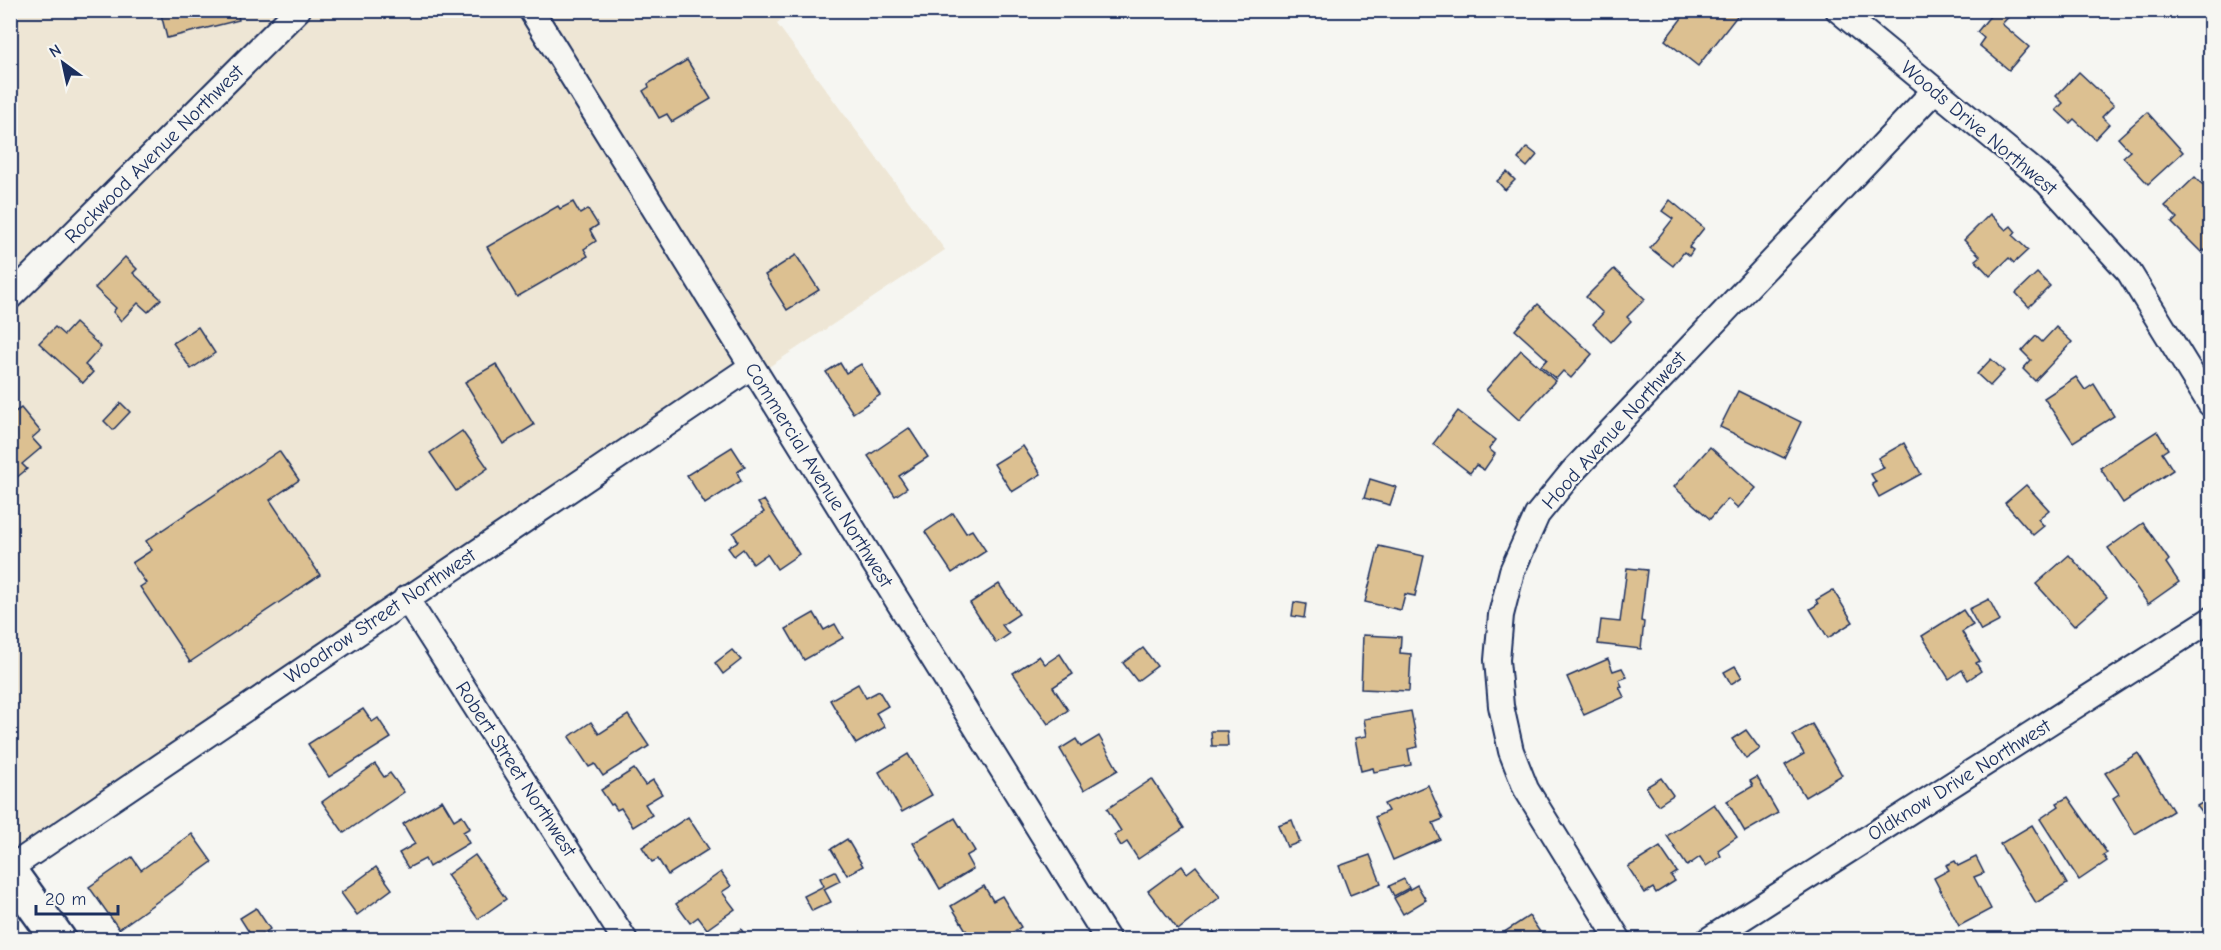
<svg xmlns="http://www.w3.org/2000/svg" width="2221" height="950" font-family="'Comic Neue',sans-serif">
<rect width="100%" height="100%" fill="#f6f6f2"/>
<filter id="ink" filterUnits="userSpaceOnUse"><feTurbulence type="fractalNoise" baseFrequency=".0167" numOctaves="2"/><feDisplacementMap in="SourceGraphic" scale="12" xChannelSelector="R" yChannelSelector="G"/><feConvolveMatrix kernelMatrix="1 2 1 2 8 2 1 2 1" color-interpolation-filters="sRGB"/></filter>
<g filter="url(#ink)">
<path fill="#eee6d5" d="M11 11H789L777 24 945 250 11 870Z"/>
<g fill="#dcc091" stroke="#1b2f5e" stroke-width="1.5">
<path d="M160 10H237L239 20 167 38Z"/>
<path d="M1688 10 1741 11 1698 66 1665 40Z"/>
<path d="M1995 10H2008L2012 13 2002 24 2029 47 2009 70 1979 45 1984 38 1977 32Z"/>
<path d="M687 60 711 99 672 122 667 114 659 118 643 91 649 87 648 84Z"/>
<path d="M2079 72 2114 105 2102 117 2109 124 2095 139 2074 119 2070 123 2056 110 2063 103 2056 96Z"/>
<path d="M2147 112 2183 152 2148 184 2123 157 2130 151 2118 138Z"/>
<path d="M1527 147 1537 155 1527 167 1518 159Z"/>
<path d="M1507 172 1515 180 1505 190 1497 181Z"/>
<path d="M2195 177 2204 186 2210 180V257L2204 250 2201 252 2172 223 2177 218 2165 206Z"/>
<path d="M1670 200 1704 228 1689 247 1693 250 1689 256 1684 252 1673 266 1650 248 1673 219 1662 211Z"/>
<path d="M573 202 580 214 588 209 598 225 590 230 596 241 584 249 588 256 517 297 487 247 558 206 560 209Z"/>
<path d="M1990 214 2006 230 2011 226 2016 232 2013 236 2028 250 2014 263 2009 258 1990 276 1975 260 1980 256 1964 240Z"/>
<path d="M796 255 819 290 787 310 765 275Z"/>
<path d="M125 257 137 269 133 273 161 299 148 312 138 303 121 321 113 312 116 308 95 288Z"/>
<path d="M1614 269 1645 299 1627 317 1631 321 1611 342 1593 324 1603 313 1586 297Z"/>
<path d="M2037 273 2050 286 2029 307 2016 293Z"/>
<path d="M1538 304 1592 354 1571 378 1563 371 1556 379 1541 366 1547 359 1515 330Z"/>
<path d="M75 323 101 347 85 365 93 372 83 383 39 343 55 327 64 335Z"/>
<path d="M198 327 215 353 191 369 173 343Z"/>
<path d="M2056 327 2072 342 2035 381 2023 369 2031 360 2022 351 2036 336 2042 342Z"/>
<path d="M1521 350 1555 381 1519 420 1486 390Z"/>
<path d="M1991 359 2004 371 1990 386 1977 374Z"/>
<path d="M840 363 846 373 861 364 880 395 853 413 826 372Z"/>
<path d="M496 364 534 425 503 444 465 382Z"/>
<path d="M2076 377 2085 390 2094 384 2114 416 2073 442 2044 398Z"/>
<path d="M1738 391 1801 422 1784 458 1720 427Z"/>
<path d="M121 403 130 412 113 430 104 421Z"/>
<path d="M21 408 40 431 32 438 41 448 22 464 27 469 10 483V415Z"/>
<path d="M1458 411 1496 440 1489 449 1495 454 1484 470 1476 465 1470 473 1433 444Z"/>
<path d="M909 428 928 457 899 476 907 488 895 496 868 456Z"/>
<path d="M462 431 488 468 456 491 430 453Z"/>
<path d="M2157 431 2168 449 2162 453 2173 470 2123 503 2100 468Z"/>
<path d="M1904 443 1921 474 1879 497 1872 484 1876 482 1871 474 1884 468 1878 458Z"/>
<path d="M1023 446 1041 474 1012 492 994 464Z"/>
<path d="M732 447 745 467 737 472 741 481 705 504 687 475Z"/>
<path d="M1710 447 1756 488 1738 508 1728 499 1710 519 1674 487Z"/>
<path d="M279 451 299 480 270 500 320 575 190 662 140 587 146 583 132 563 152 550 146 541Z"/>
<path d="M1370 479 1396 487 1390 505 1364 498Z"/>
<path d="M2026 485 2049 510 2038 519 2044 526 2033 535 2005 503Z"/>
<path d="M764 500 799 554 777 569 767 554 753 564 743 549 734 556 728 548 738 541 733 533 764 512 758 503Z"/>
<path d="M953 513 966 533 972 530 986 551 952 573 925 532Z"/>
<path d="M2143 523 2169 560 2166 563 2179 582 2148 604 2108 548Z"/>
<path d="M1379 546 1424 556 1415 596 1405 594 1401 610 1365 602Z"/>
<path d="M2069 555 2107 597 2074 626 2036 584Z"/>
<path d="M1627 568 1647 570 1641 621 1644 622 1641 649 1598 644 1601 620 1620 622Z"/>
<path d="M999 584 1019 614 1002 625 1009 634 996 643 970 603Z"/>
<path d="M1833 590 1853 622 1828 638 1810 609 1818 604 1816 600Z"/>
<path d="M1989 599 2000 621 1981 631 1969 609Z"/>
<path d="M1294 602 1306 604 1304 618 1292 616Z"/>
<path d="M1963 610 1973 625 1962 632 1980 661 1976 663 1981 671 1968 680 1962 670 1949 679 1922 636Z"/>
<path d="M814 613 824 630 835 624 843 638 804 660 786 629Z"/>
<path d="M1363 635 1401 637 1400 653 1411 654 1409 691 1361 689Z"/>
<path d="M1143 648 1157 666 1137 681 1123 663Z"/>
<path d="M732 650 741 660 723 674 715 663Z"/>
<path d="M1060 654 1073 674 1053 687 1068 710 1048 724 1013 673 1039 656 1045 664Z"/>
<path d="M1608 659 1613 671 1622 668 1627 677 1619 680 1622 686 1619 687 1624 697 1584 715 1567 677Z"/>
<path d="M1735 666 1742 677 1731 684 1724 672Z"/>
<path d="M858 684 866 698 879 691 888 706 876 713 885 727 856 744 830 700Z"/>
<path d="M363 709 372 722 378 718 391 738 329 777 308 744Z"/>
<path d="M1411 711 1418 747 1408 749 1411 765 1374 772 1373 768 1361 771 1355 738 1367 736 1364 719Z"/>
<path d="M628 715 649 746 603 776 595 764 589 767 569 737 591 722 599 734Z"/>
<path d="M1812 724 1842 775 1805 797 1785 765 1804 754 1793 735Z"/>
<path d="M1746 730 1760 749 1746 759 1732 739Z"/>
<path d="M1211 731H1227L1228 746H1212Z"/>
<path d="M1099 736 1118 770 1084 790 1060 749 1076 739 1081 747Z"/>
<path d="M2138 753 2173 811 2135 834 2113 798 2119 794 2105 773Z"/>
<path d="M908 754 932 795 902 812 879 772Z"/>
<path d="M375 764 384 777 390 773 404 792 344 833 322 802Z"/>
<path d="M634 769 645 785 653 780 662 794 645 804 652 815 633 827 621 808 617 810 613 804 611 805 601 790Z"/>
<path d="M1757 777 1778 813 1745 832 1727 801 1753 786 1750 781Z"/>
<path d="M1661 778 1673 795 1658 805 1646 787Z"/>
<path d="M1152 779 1184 828 1138 859 1127 842 1121 846 1114 835 1121 831 1107 809Z"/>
<path d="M1428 785 1443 819 1433 823 1440 839 1393 860 1375 817 1388 811 1384 804Z"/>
<path d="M2068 797 2107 853 2103 855 2107 861 2079 880 2040 819 2059 806 2057 803Z"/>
<path d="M2210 798V809L2203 814 2197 806Z"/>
<path d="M442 800 454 820 462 815 470 828 463 832 469 843 429 867 425 859 408 868 399 853 415 844 403 824Z"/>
<path d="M1714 804 1737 837 1718 850 1721 856 1706 866 1700 857 1687 866 1667 836Z"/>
<path d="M688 817 709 849 668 875 658 859 652 862 642 847Z"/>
<path d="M955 818 975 851 966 856 973 869 940 889 913 843Z"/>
<path d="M1292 820 1300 842 1287 847 1278 825Z"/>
<path d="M2032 825 2067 884 2036 903 2000 844Z"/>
<path d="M192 834 212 862 119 929 89 887 132 857 141 870Z"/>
<path d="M847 839 863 866 847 875 831 849Z"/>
<path d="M1660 847 1677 872 1671 876 1675 881 1656 893 1653 888 1645 893 1628 867Z"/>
<path d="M475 855 506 899 478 919 447 875Z"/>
<path d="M1370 855 1381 883 1350 895 1339 866Z"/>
<path d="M1976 857 1984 873 1974 877 1991 909 1959 926 1934 878 1949 870 1946 865 1955 861 1958 866Z"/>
<path d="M1182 866 1187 873 1196 866 1220 897 1178 930 1148 891Z"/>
<path d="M376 867 392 889 357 915 341 893Z"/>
<path d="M835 871 840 881 824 889 831 902 812 911 804 896 824 886 820 878Z"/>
<path d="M721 872 731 886 722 892 735 909 707 929 698 917 690 923 676 904Z"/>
<path d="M1404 879 1409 888 1394 896 1389 886Z"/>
<path d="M1417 885 1426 900 1403 914 1394 898Z"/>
<path d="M984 886 993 901 1002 896 1021 927 1001 940H972L951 906Z"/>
<path d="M256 908 270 929 254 940 240 918Z"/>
<path d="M1529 916 1540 932 1535 935 1538 940H1492Z"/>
<path d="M741 929 748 940H725Z"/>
<path d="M1214 932 1219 940H1203Z"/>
</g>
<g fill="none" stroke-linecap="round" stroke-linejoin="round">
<g stroke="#1b2f5e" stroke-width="28">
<g id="street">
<path d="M531 10 1108 940"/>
<path d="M1838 10 2047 182 2129 272 2210 404"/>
<path d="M10 297 298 10"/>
<path d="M406 598 625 940"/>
<path d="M10 868 751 367"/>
<path d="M1619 940 1526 789 1511 751 1501 706 1497 660 1501 615 1512 571 1537 515 1572 472 1935 90"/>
<path d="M1708 940 2210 620"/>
</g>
</g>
<g stroke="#1b2f5e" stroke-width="38">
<path id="secondary" d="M10 872 59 940"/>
</g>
<use href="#street" stroke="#f6f6f2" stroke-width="24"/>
<use href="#secondary" stroke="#f6f6f2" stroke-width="33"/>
</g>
</g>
<g text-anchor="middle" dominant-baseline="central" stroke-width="5" stroke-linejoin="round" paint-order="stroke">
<g font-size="20" fill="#1b2f5e" stroke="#f6f6f2">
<text transform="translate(1979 128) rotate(40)">Woods Drive Northwest</text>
<text transform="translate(154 154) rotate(-45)">Rockwood Avenue Northwest</text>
<text transform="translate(1614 430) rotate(-48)">Hood Avenue Northwest</text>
<text transform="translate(819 475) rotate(58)">Commercial Avenue Northwest</text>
<text transform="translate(380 616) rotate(-34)">Woodrow Street Northwest</text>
<text transform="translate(516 769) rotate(57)">Robert Street Northwest</text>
<text transform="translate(1959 780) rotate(-32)">Oldknow Drive Northwest</text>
</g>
</g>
<rect width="2221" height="950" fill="none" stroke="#f6f6f2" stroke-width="36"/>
<rect x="18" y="18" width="2185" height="914" fill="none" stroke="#1b2f5e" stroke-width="2" filter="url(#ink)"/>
<g transform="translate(63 63) rotate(327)" stroke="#f6f6f2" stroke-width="4.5" paint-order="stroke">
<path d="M0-4.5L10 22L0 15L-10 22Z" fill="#1b2f5e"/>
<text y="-9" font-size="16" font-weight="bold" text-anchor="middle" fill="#1b2f5e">N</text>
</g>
<path d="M36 905v9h82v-9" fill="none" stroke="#1b2f5e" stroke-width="3"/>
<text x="45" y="905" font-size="18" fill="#1b2f5e" stroke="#f6f6f2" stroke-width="4.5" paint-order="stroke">20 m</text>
</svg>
